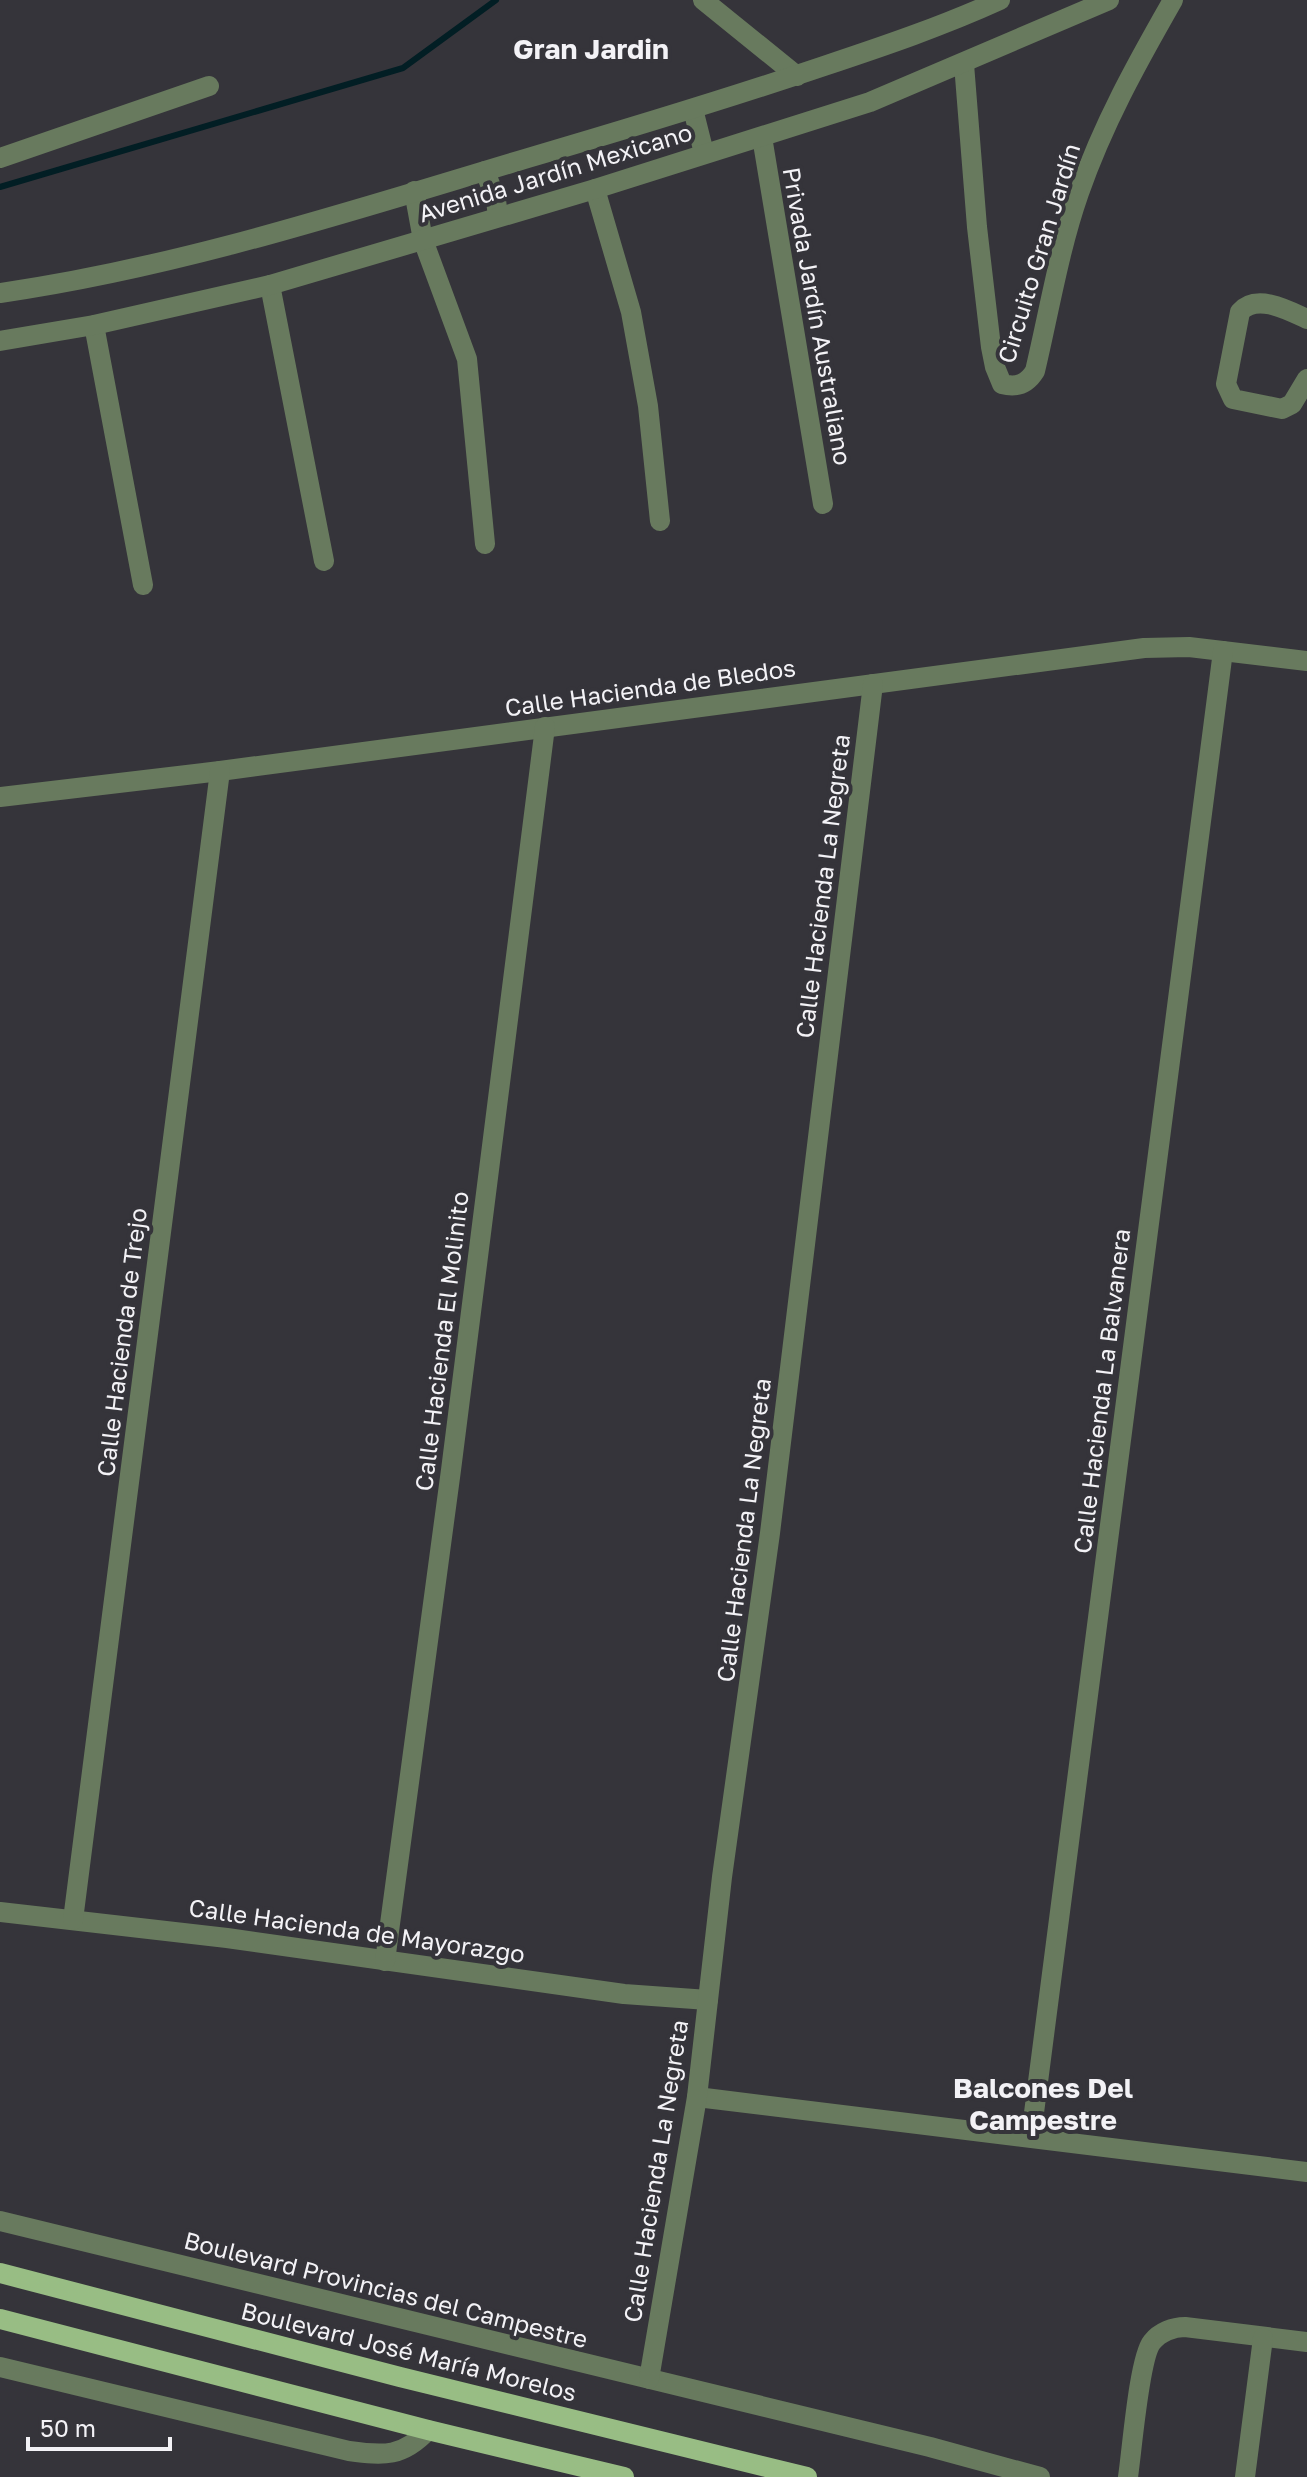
<svg xmlns="http://www.w3.org/2000/svg" width="1307" height="2477" font-family="'Golos Text',sans-serif">
<rect width="100%" height="100%" fill="#35343a"/>
<g fill="none" stroke-linecap="round" stroke-linejoin="round">
<path stroke="#021e24" stroke-width="6" d="M0 187 403 68 496 0"/>
<g stroke="#687a5e" stroke-width="20">
<path d="M703 0 797 76"/>
<path d="M964 64 977 227 991 347 995 367 1002 384C1017 388 1027 384 1035 371 1049 312 1059 250 1079 193 1103 124 1137 63 1173 0"/>
<path d="M693 109 704 153"/>
<path d="M762 137 823 504"/>
<path d="M0 158 209 86"/>
<path d="M485 171 496 200 498 217"/>
<path d="M595 189 631 312 648 406 660 521"/>
<path d="M414 191 423 240 467 359 485 544"/>
<path d="M270 285 324 561"/>
<path d="M0 293C180 267 354 210 528 158 627 129 726 99 824 66 884 46 943 26 1000 0"/>
<path d="M1307 319C1288 310 1256 293 1240 312L1226 384 1233 399 1282 409 1292 404 1307 379"/>
<path d="M94 325 143 585"/>
<path d="M0 341 94 325 270 285 595 189 870 102 1109 0"/>
<path d="M0 797 220 771 1144 648 1189 647 1307 661"/>
<path d="M0 1912 227 1938 624 1994 708 2000"/>
<path d="M73 1920 220 771"/>
<path d="M385 1961 451 1470 545 727"/>
<path d="M697 2097 1307 2172"/>
<path d="M1031 2136 1223 651"/>
<path d="M0 2221 930 2447 1040 2477"/>
<path d="M0 2367 349 2451C384 2456 403 2457 428 2430"/>
<path d="M649 2379 697 2097 722 1877 770 1533 873 684"/>
<path d="M1128 2477C1132 2451 1139 2358 1152 2342 1160 2332 1173 2327 1185 2327L1307 2342"/>
<path d="M1245 2477 1263 2338"/>
</g>
<g stroke="#98bd84" stroke-width="20">
<path d="M0 2273 400 2377 807 2477"/>
<path d="M0 2319 428 2430 624 2477"/>
</g>
</g>
<g text-anchor="middle" dominant-baseline="central" stroke-width="8" stroke-linejoin="round" paint-order="stroke">
<g font-size="24" fill="#f3f2f6" stroke="#35343a">
<text transform="translate(555 172) rotate(-17)">Avenida Jardín Mexicano</text>
<text transform="translate(1038 253) rotate(-73)">Circuito Gran Jardín</text>
<text transform="translate(818 316) rotate(80)">Privada Jardín Australiano</text>
<text transform="translate(650 687) rotate(-8)">Calle Hacienda de Bledos</text>
<text transform="translate(822 886) rotate(-83)">Calle Hacienda La Negreta</text>
<text transform="translate(441 1341) rotate(-83)">Calle Hacienda El Molinito</text>
<text transform="translate(121 1342) rotate(-83)">Calle Hacienda de Trejo</text>
<text transform="translate(1101 1391) rotate(-83)">Calle Hacienda La Balvanera</text>
<text transform="translate(743 1530) rotate(-83)">Calle Hacienda La Negreta</text>
<text transform="translate(357 1930) rotate(8)">Calle Hacienda de Mayorazgo</text>
<text transform="translate(655 2171) rotate(-81)">Calle Hacienda La Negreta</text>
<text transform="translate(386 2289) rotate(14)">Boulevard Provincias del Campestre</text>
<text transform="translate(409 2351) rotate(14)">Boulevard José María Morelos</text>
</g>
<g font-size="28" font-weight="bold" fill="#f3f2f6" stroke="#35343a">
<text x="591" y="48">Gran Jardin</text>
<text x="1043" y="2087">Balcones Del<tspan x="1043" dy="32">Campestre</tspan></text>
</g>
</g>
<path d="M28 2437v12h142v-12" fill="none" stroke="#f3f2f6" stroke-width="4"/>
<text x="40" y="2437" font-size="24" fill="#f3f2f6" stroke="#35343a" stroke-width="6" paint-order="stroke">50 m</text>
</svg>
